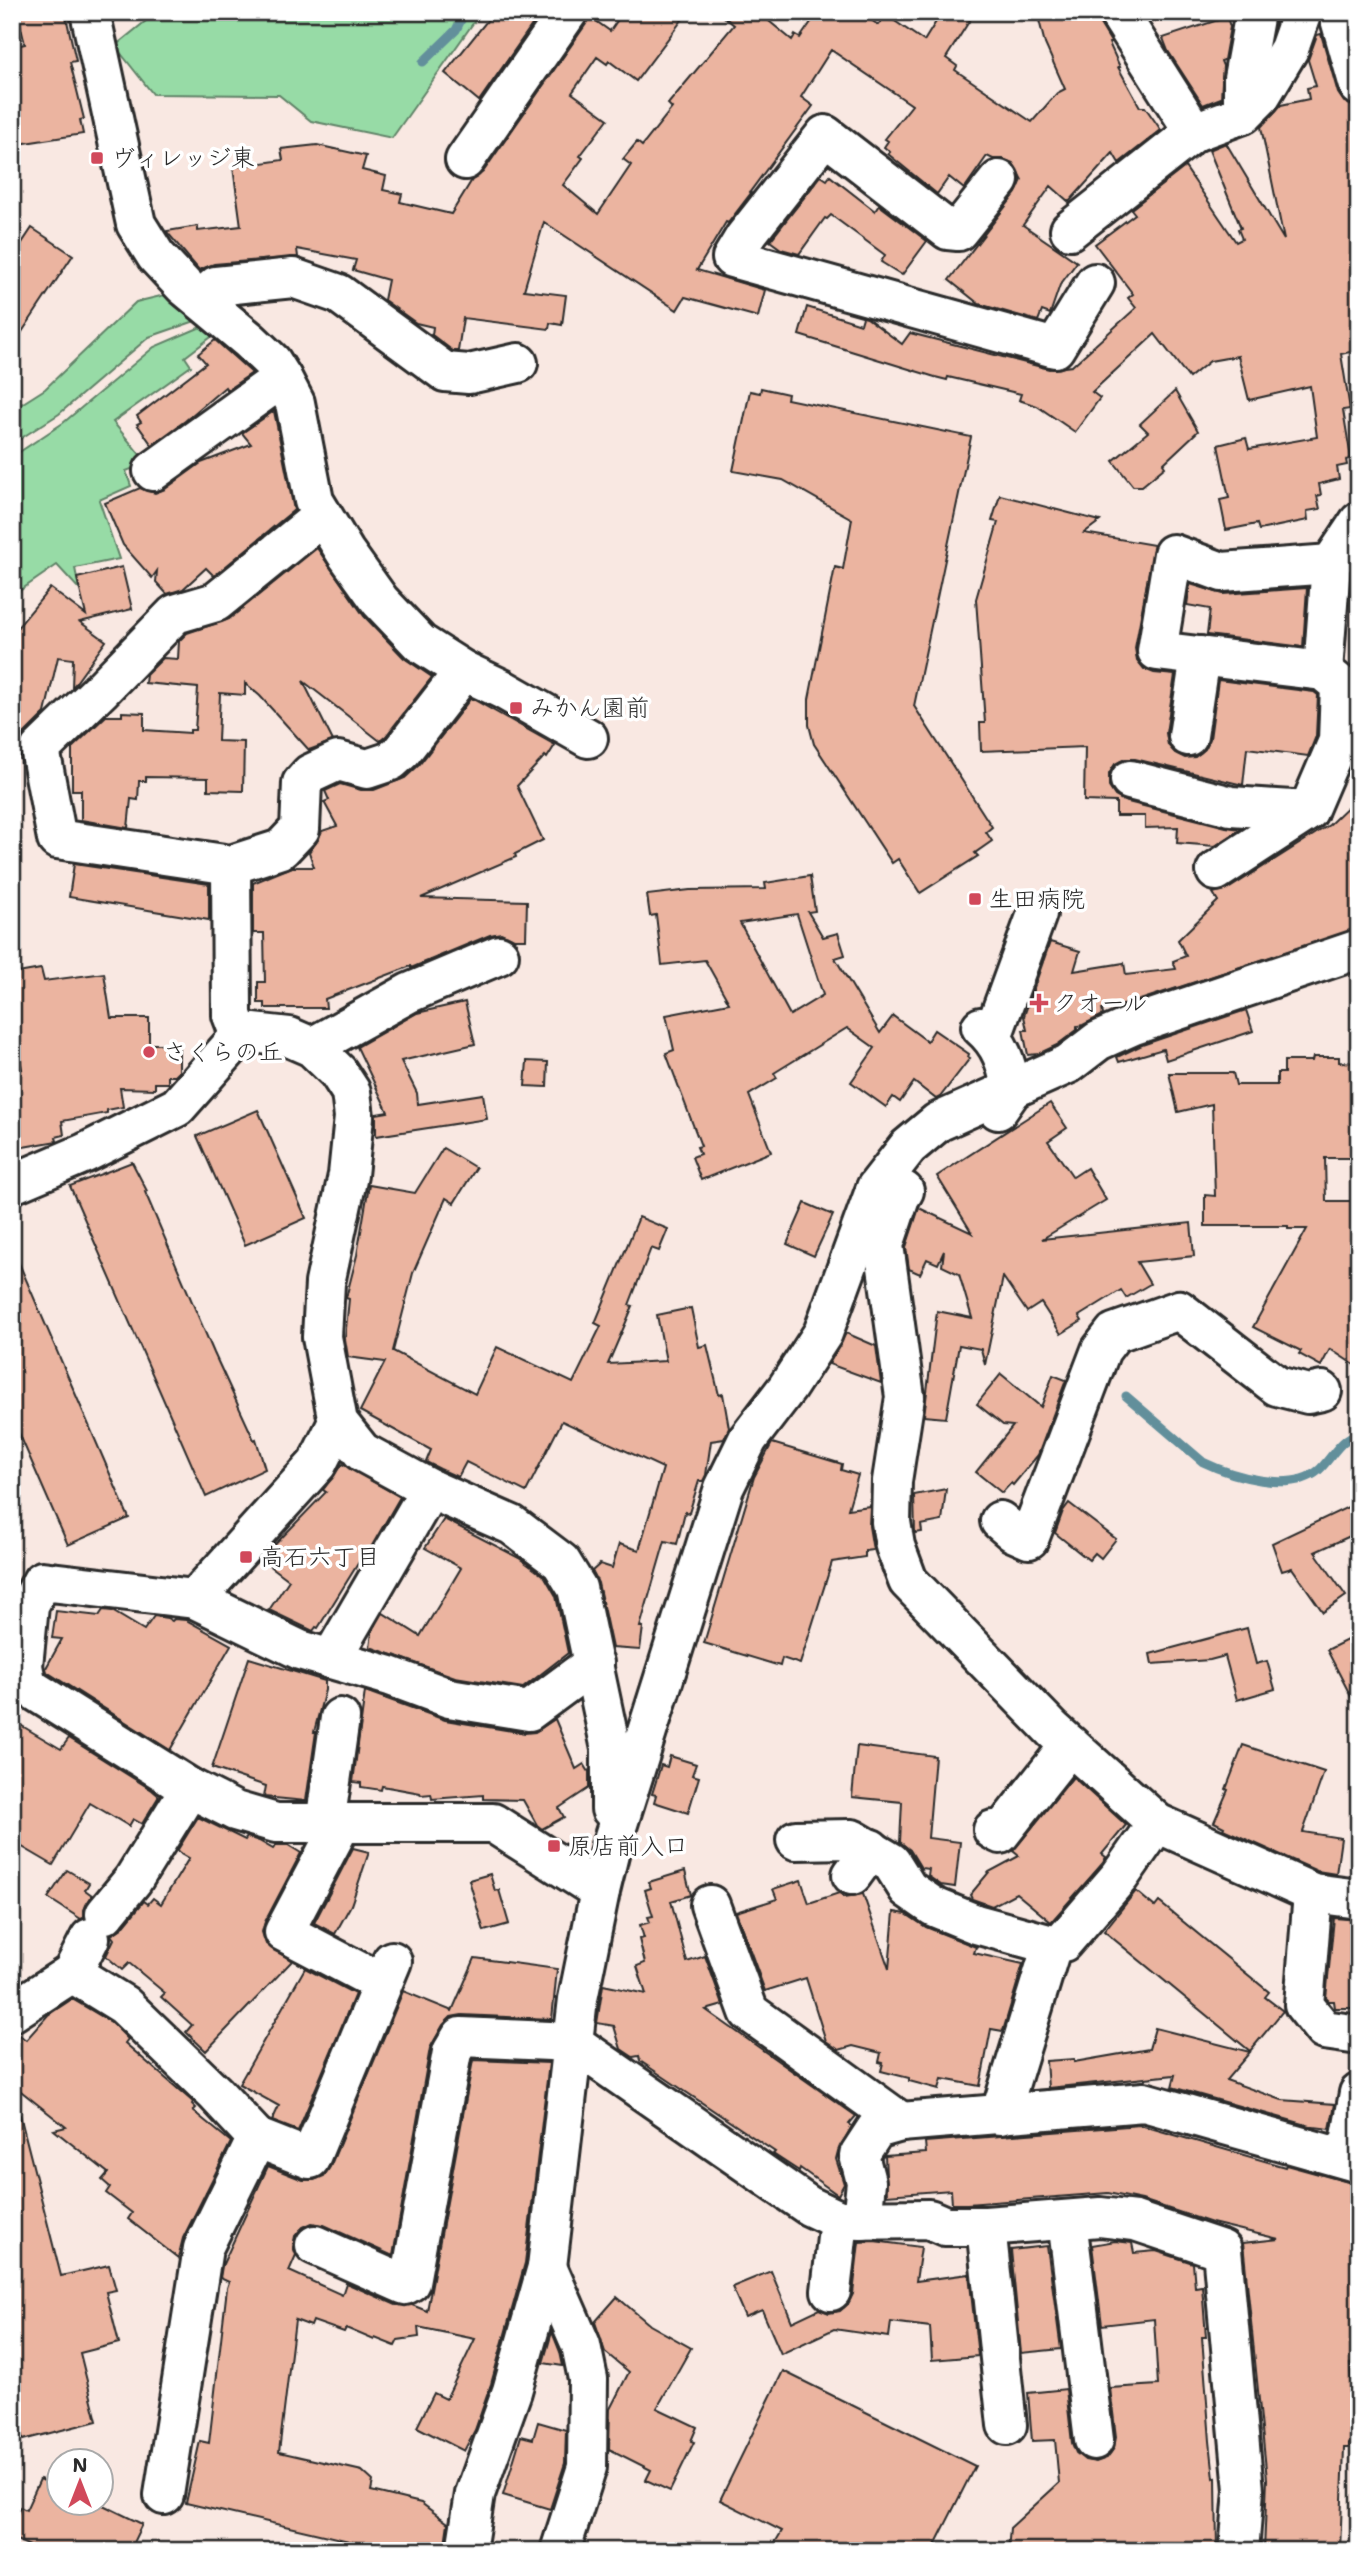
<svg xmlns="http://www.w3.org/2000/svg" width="1371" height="2563" font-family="'Shantell Sans','Klee One',sans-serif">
<rect width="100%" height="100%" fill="#f9e8e2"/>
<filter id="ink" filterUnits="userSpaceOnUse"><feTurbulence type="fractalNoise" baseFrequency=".0143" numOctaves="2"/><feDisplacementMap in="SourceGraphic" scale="14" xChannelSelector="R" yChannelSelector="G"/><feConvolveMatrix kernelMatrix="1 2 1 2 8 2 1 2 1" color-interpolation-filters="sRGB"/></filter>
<g filter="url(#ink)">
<g fill="#97dba6" stroke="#618368" stroke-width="2">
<path d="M157 12H481L392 138 311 121 279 95 153 94 115 46Z"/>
<path d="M177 292 201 319 149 337 59 414 12 444V410L45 389 136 302Z"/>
<path d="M208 324 219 331 185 357 191 366 113 422 147 463 126 471 131 486 99 500 119 559 75 568 79 589 57 565 12 596V457L63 423 154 347Z"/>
</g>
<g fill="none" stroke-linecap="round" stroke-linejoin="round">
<g stroke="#628f9b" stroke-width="9">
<path d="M423 62 456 30 465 12"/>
<path d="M1126 1396 1203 1462C1232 1476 1291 1494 1319 1470 1331 1459 1341 1437 1359 1434"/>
</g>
</g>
<g fill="#ebb4a0" stroke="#2b2b2b" stroke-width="2" fill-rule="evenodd">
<path d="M17 12H65L76 61 70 62 84 119 80 120 83 134 12 145V47L25 44Z"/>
<path d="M494 12H541L479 101 445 73Z"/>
<path d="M623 12H688L636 81 609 61 607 64 597 57 572 93 608 119 580 156 583 158 563 185 598 214 631 165 623 159 637 142 642 146 672 108 668 104 734 25 718 12H758L792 40 795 35 800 38 818 12H860L878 25 886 15 924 41 942 12H975L946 58 957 66 955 70 1032 122 1057 93 1065 89 1045 44 1037 12H1096L1100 24 1111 42 1109 43 1120 67H1118L1140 107H1145L1161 130 1119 163 1113 153 1069 202 1051 186 1023 225 1077 262 1060 285 1050 314 1042 311 1038 321 979 304 949 280 1016 193 1022 180 1013 163 1003 159H993L987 156 964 189 949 177 937 194 888 154 890 152 884 147 888 141 885 139 912 105 831 50 801 97 813 106 750 192 751 193 728 223 726 222 697 270 765 290 758 317 685 297 677 310 544 222 524 290 566 295 562 325 550 323 549 329 463 318 458 351H453L432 335 433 327 416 323 384 300 388 280 353 270 356 260 297 249 298 257 214 264 199 270 167 232V231L198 226V231L241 226 233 167 283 160 281 149 317 145 366 156 362 170 386 176 383 190 402 194 400 202 451 214 472 180 483 172 586 24 589 16 610 31Z"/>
<path d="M1227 17 1230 27 1224 60 1221 61 1223 66 1221 98 1203 105 1168 51 1163 38Z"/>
<path d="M1321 34 1338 93 1344 102 1359 107V116L1352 117 1359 151V350L1341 354 1350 409 1343 410 1351 458 1346 460 1347 465 1337 467 1339 479 1319 484 1321 495 1317 496 1320 509 1307 511 1308 520 1259 530 1257 524 1226 530 1220 500 1229 498 1218 445 1246 438 1249 449 1317 437 1310 386 1249 400 1238 356 1210 361 1189 378 1155 334 1092 392 1100 398 1075 432 1037 406 1019 400 1021 394 948 377 947 380 935 377 799 335 807 307 861 324 863 317 867 318 902 344 910 333 1049 369 1072 366 1136 308 1128 298 1133 294 1095 244 1135 214 1131 209 1185 167 1236 242 1242 239 1238 229 1241 228 1209 150 1226 143 1284 240 1261 127 1281 105 1309 99 1307 88 1316 86 1308 60 1317 35Z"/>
<path d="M821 176 827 180 830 176 875 211 879 205 927 241 902 275 881 262 885 255 831 215 827 219 825 218 799 254 781 249 770 241Z"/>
<path d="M32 228 73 255 12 347V258Z"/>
<path d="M215 340 252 373 227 390 225 387 185 421 152 445 137 424 141 422 137 416 206 363 198 354Z"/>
<path d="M761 388 788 394 787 399 971 437 914 706 992 827 986 832 992 841 975 853 978 856 920 893 898 859 892 863 814 744 809 725V699L835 567 843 569 852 519 783 480 733 471 750 391 760 393Z"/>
<path d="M1175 391 1198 431 1163 464 1165 467 1142 486H1133L1113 461 1148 432 1140 424Z"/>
<path d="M274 411 294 510 214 576 206 568 183 589 167 594 156 582 157 571 152 578 123 545 105 503 140 488 155 493 165 489 201 463 251 444 242 433Z"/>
<path d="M1000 495 1100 521 1084 533 1154 545 1135 648 1137 660 1144 669 1154 673 1175 675 1166 733 1168 745 1175 753 1185 758 1195 757 1205 749 1210 739 1218 680 1314 692 1318 695 1316 736 1308 756 1247 748 1243 785 1135 759H1125L1115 764 1109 774V787L1115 796 1124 801 1226 827 1241 829 1215 846 1177 843 1178 827 1145 828V816H1116V802L1084 801 1085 747 981 751 980 723H985L976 599 998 522 992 521Z"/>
<path d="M317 548 364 616 404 658 432 677 386 736 380 741 303 681 333 741 309 750 260 696 245 683V695L220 693 218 741 244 742 243 791 208 790V778L146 777V781H139L138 800 131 799 128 828 81 820V790H72V748L106 716H122V712L144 713V730L190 733V730H195L198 688 145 683 146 675 163 658 178 659 179 641 187 633 229 619Z"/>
<path d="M122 567 132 609 80 622 106 641 72 688 73 659 58 657 45 713 24 734 19 742 18 752 12 759V634L50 588 86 615 77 578Z"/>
<path d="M1190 584 1223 594 1307 588 1303 647 1207 635 1210 609 1187 605Z"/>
<path d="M471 698 555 745 547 758 545 756 517 786 543 840 515 854 516 857 421 898 527 901 526 939H514L501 933 490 935 411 968V966L325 999 326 1008H265V1003H258V982H265L264 933H253V883L292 867H314L309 852 316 843 322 831 337 826 324 802 329 800 325 791 340 784 361 790H374L405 778 419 765Z"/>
<path d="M1359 796V928L1128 1004 1102 1009 1103 1015 1083 1025 1077 1026V1030L1057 1045 1038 1054 1028 1055 1023 1030H1027L1024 1016 1050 942 1080 951 1074 971 1124 963 1126 975 1176 969 1173 961 1186 956 1178 940 1218 901 1213 893 1228 889 1329 825Z"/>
<path d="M74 864 209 884V920L69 897Z"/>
<path d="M810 876 815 911 808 912 823 937 838 933 845 955 835 958 880 1033 893 1016 927 1041 934 1030 969 1054 968 1057 970 1058 940 1097 936 1099 914 1082 900 1102 893 1097 886 1107 851 1082 875 1048 847 1028 774 1073 777 1078 749 1095 771 1152 701 1180 692 1157 700 1154 697 1147 701 1146 666 1053 674 1050 666 1015 729 1003 705 960 662 965 656 915 650 916 647 895 690 890 766 889 765 883ZM797 914 823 995 790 1015 740 923Z"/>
<path d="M41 969 44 981 104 973 111 1018H149V1044H179V1072L175 1076H168V1083H155V1089L120 1088 123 1107 107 1110V1113L62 1121 64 1135 56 1137 57 1141 12 1149V1070L22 1069 12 1013V974Z"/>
<path d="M465 1002 475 1044 401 1061 417 1093 418 1104 483 1094 487 1119 376 1136V1114L388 1112 357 1047 417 1013Z"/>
<path d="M1246 1010 1253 1031 1166 1060 1163 1049 1119 1062 1117 1057 1142 1045Z"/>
<path d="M1313 1057H1339V1062L1359 1063V1158H1325L1326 1201H1359V1368L1330 1349 1321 1366 1299 1354 1301 1351 1253 1327 1307 1229H1288V1226H1205V1195L1215 1196 1212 1104 1178 1112 1169 1073H1233L1236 1085H1277V1073H1284V1061H1312Z"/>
<path d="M527 1061 548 1062 547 1087 525 1086Z"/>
<path d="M1050 1103 1067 1128 1048 1141 1073 1177 1087 1168 1106 1200 1042 1239 1191 1223 1194 1256 1137 1262 1150 1284 1126 1298 1121 1290 1079 1316 1082 1321 1061 1334 1041 1303 1027 1312 1003 1277 985 1365 981 1349 959 1345 946 1418 924 1416 937 1311 972 1318 959 1274 942 1266 944 1251 938 1264 927 1259 920 1274 909 1269 906 1247 919 1208 972 1233 937 1176Z"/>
<path d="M258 1110 306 1218 245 1245 197 1136Z"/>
<path d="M443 1148 476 1168 454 1203 446 1198 413 1273 393 1351 475 1394 497 1347 573 1383 601 1326 595 1323 639 1217 668 1229 659 1251 651 1248 629 1305 633 1306 608 1364 666 1361 657 1315 691 1308 699 1347 707 1345 719 1395 723 1394 729 1428 724 1439 711 1441 706 1475 703 1481H699L689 1513 685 1512 677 1544 665 1541 640 1627H643L640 1650 612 1648 598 1583 592 1571 600 1564 612 1568 619 1544 639 1550 663 1468 562 1421 526 1492 466 1462 458 1477 440 1469 426 1462 431 1450 360 1411 385 1362 348 1357 345 1339 349 1299 346 1298 357 1255 369 1185 415 1193Z"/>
<path d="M132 1162 147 1191 145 1192 214 1353 254 1440 256 1439 265 1469 206 1497 70 1186Z"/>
<path d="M805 1203 833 1215 814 1256 787 1244Z"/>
<path d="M12 1247 129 1518 68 1545 12 1417Z"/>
<path d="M846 1333 876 1346 881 1383 829 1364Z"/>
<path d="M1001 1374 1041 1407 1053 1375 1066 1380 1038 1455 1013 1485 1011 1483 1002 1493 976 1472 1013 1426 1003 1425 977 1404Z"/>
<path d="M772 1443 842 1464 841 1470 858 1475 848 1509 870 1506 869 1526 873 1550 865 1551V1557L832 1562 800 1664 782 1658 780 1666 704 1643 754 1477Z"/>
<path d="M342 1464 400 1497 362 1563 359 1562 318 1628 316 1627 313 1631 269 1610 289 1580 261 1559 326 1492 323 1490Z"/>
<path d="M946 1489 942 1521 921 1525 922 1532 915 1533 914 1495Z"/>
<path d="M1069 1503 1116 1539 1101 1558 1095 1553 1089 1560 1055 1533 1063 1511Z"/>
<path d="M1350 1506 1359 1526V1532L1315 1552 1346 1596 1323 1612 1292 1568 1282 1571 1272 1543Z"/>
<path d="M444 1519 519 1558 545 1577 556 1596 568 1653 523 1688 455 1677 370 1647 372 1632 383 1613 420 1636 442 1600 461 1568 425 1548Z"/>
<path d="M103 1610 112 1611 144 1630 154 1616 167 1618 172 1621 174 1619 186 1620 231 1645 170 1750 47 1672 46 1668 62 1639 52 1638 56 1611 99 1616Z"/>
<path d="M1247 1628 1256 1664 1267 1661 1275 1689 1237 1700 1225 1656 1210 1660 1152 1664 1150 1654Z"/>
<path d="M1359 1634V1712L1327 1650Z"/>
<path d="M249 1658 325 1681V1690L314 1732H316L306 1801 264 1797 266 1786 212 1768Z"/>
<path d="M365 1691 445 1720 525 1733 535 1732 555 1719 576 1769 584 1764 589 1772V1788L559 1808 564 1817 542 1829 537 1825 523 1800 483 1799V1795L432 1799 431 1794 421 1795 420 1793 382 1786 381 1790 361 1787V1783L353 1782Z"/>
<path d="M12 1720 61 1749 69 1738 152 1790 159 1796 142 1824 133 1819 129 1826 90 1803 53 1865 12 1841Z"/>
<path d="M1243 1745 1324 1772 1303 1832 1341 1838 1336 1874 1317 1871 1223 1829 1224 1827 1214 1822 1228 1790 1226 1789Z"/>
<path d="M857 1746 935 1756 928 1838 960 1842 955 1887 941 1885 928 1876 929 1869 921 1868 910 1850 900 1842 902 1802 852 1797Z"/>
<path d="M670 1756 696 1764 692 1775 699 1777 688 1813 654 1802 656 1795 652 1794 661 1765 667 1767Z"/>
<path d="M1073 1777 1126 1825 1102 1854 1106 1857 1103 1863 1051 1922 1016 1893 992 1906 972 1899 970 1895 989 1872 1019 1856 1013 1851Z"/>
<path d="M198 1817 245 1840 247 1837 259 1841 273 1849 276 1845H288L301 1853 265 1922 262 1932 266 1944 292 1961 206 2051 186 2032 192 2025 161 1997 165 1993 129 1963 122 1970 106 1956 114 1939 111 1935 122 1928 144 1901 148 1904 153 1898 161 1904 189 1858 177 1851Z"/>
<path d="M353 1848 369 1852 351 1905 335 1934 314 1923Z"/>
<path d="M67 1870 89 1883 85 1890 92 1895 84 1910V1918L81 1919 48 1898Z"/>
<path d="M685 1871 691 1895 671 1901 687 1962 705 1956 723 2005 706 2010 856 2116 849 2124 852 2126 838 2151 836 2159 844 2184 838 2195 800 2168 799 2171 773 2154 775 2152 640 2061 639 2056 633 2057 621 2049 614 2026 597 2023 603 1985 646 1994 637 1966 645 1963 639 1939 644 1938 640 1925 650 1922 648 1917 653 1916 645 1890 651 1888 649 1882Z"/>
<path d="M490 1874 495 1891 499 1890 509 1924 484 1931 469 1880Z"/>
<path d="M801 1880 809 1903 839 1893 845 1897 863 1894 889 1969 894 1912 906 1914 926 1927 976 1947 974 1953 1023 1964 1003 2031 991 2029 980 2086 942 2079 939 2089 909 2081V2078L881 2071 883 2063 879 2062 881 2053 853 2046 839 2050 826 2041 806 1978 765 1991 736 1912 777 1899 773 1889Z"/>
<path d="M1136 1891 1155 1907 1159 1902 1269 1992 1265 1997 1283 2011 1250 2051 1104 1931Z"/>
<path d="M1334 1918 1359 1920V2008H1335L1334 2001H1329L1326 1998Z"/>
<path d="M475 1958 557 1969 552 2019 462 2015 451 2017 443 2025 430 2048 393 2256 324 2225 312 2223 303 2227 295 2236 293 2247 296 2255 289 2271 342 2295 346 2283 396 2305H412L427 2311 473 2060 549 2063 525 2263 491 2384 475 2430 464 2451 417 2427 434 2393 446 2399 475 2339 418 2327 419 2337 398 2340 395 2346 375 2338 374 2340 346 2328 344 2332 313 2321 311 2326 295 2320 279 2452 362 2471 373 2481 371 2491 421 2503 448 2523 444 2551H392L186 2503 200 2441 209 2443 227 2288 229 2282 220 2278 222 2266 268 2166 303 2180H314L324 2176 330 2167 403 1991 452 2011Z"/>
<path d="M305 1968 355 1994 298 2131 272 2121 279 2106 239 2084Z"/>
<path d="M72 1999 111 2022 128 2039 125 2043 193 2102 192 2104 196 2108 193 2111 231 2142 183 2238 178 2258 128 2219 132 2213 106 2193 110 2187 102 2180 108 2173 54 2130 66 2127 12 2084V2034L17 2033 26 2040 48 2015Z"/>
<path d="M1155 2028 1250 2052 1226 2080 1282 2100 1335 2104 1330 2129 1314 2127 1172 2087 1175 2075 1048 2088 1046 2061 1074 2059V2062L1149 2049Z"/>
<path d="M20 2115 61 2276 109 2265 116 2290 106 2292 119 2343 80 2353 97 2421 23 2440 12 2398V2116Z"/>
<path d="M1140 2125 1285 2167 1286 2165 1359 2185V2363L1350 2364 1356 2442 1349 2443V2448H1344L1340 2551H1264L1267 2479 1243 2243 1279 2239 1212 2223 1142 2200 1108 2193 967 2204H952L951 2190 887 2195 885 2156 926 2153 925 2142Z"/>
<path d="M874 2241 921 2247 916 2281 969 2274 978 2356 932 2360 930 2327 891 2322 889 2337 834 2329 781 2354 762 2310 745 2317 732 2287 771 2271 792 2322 819 2309 829 2313 840 2311 848 2304 853 2294 859 2242Z"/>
<path d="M1115 2241 1132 2243 1134 2253 1156 2251 1193 2263 1195 2287 1202 2286 1206 2337H1202L1210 2441 1214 2478 1216 2477 1217 2551H1008L1010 2528 1059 2483 1055 2440 1032 2441 1028 2393 1066 2389 1072 2443 1076 2453 1085 2460 1096 2462 1107 2458 1114 2448 1116 2437 1110 2388 1158 2385 1154 2319 1102 2325 1092 2245Z"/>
<path d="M1047 2246 1061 2349 1021 2353 1011 2250Z"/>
<path d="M617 2297 650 2325 691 2348 657 2408 697 2427 691 2441 694 2442 670 2491 646 2480 651 2470 609 2449 610 2409 629 2372 605 2352 595 2322Z"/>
<path d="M552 2332 560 2352 563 2366 543 2363Z"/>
<path d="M783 2371 975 2466 932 2551H770L782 2531 720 2500Z"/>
<path d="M538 2422 566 2430 565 2463 550 2509 503 2495 521 2436 533 2439Z"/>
<path d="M40 2479 60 2488V2503H99L142 2524 129 2551H41L12 2538V2526L20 2507 26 2510Z"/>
</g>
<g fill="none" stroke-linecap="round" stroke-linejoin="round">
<g stroke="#2b2b2b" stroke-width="44">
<g id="minor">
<path d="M90 12 136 224 156 256 184 286 250 341 272 362 282 378 295 403 314 501 345 552 380 601 420 643 464 671 502 689 588 738"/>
<path d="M1118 12 1194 132"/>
<path d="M1338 12 1359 86"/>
<path d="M1243 114V78L1255 12"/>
<path d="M465 160 568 12"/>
<path d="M999 180 958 231 948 230 825 135 744 238 732 258 1055 348 1095 283"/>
<path d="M1070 230 1194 132 1243 114 1260 97 1289 49 1302 12"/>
<path d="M201 299 216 286 293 278 339 294 445 372 469 374 518 363"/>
<path d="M153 471 282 378"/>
<path d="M322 516 216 602 175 614 102 689 40 749 57 839 231 865 281 849 300 829 302 783 310 774 338 761 367 769 391 761 402 751 464 671"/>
<path d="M1323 671 1331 564 1359 522"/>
<path d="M1188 736 1200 656"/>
<path d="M1130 780 1231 806 1308 811"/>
<path d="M231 865 232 1015 240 1036"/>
<path d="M1216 871 1308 811 1338 741 1340 685 1323 671 1157 651 1173 554 1222 572 1331 564"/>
<path d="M981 1027C1002 1045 1006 1064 1012 1090L998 1110"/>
<path d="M992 1037 1037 914"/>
<path d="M312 1047 409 993 499 955"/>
<path d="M12 1184 85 1153 177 1107 240 1036 253 1033 289 1037 312 1047 338 1072 351 1092 354 1117 348 1175 325 1283 322 1337 338 1422 362 1452 430 1489 512 1525 561 1562 577 1588 611 1749V1809"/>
<path d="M904 1191 900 1197 884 1245 905 1397 892 1481 891 1522 895 1546 908 1581 1053 1730 1157 1823 1313 1893 1359 1899"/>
<path d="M1000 1521 1013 1532 1029 1539 1101 1350 1114 1333 1179 1310 1277 1386 1308 1394 1322 1391"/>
<path d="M195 1599 317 1464 338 1422"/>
<path d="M331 1659 430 1489"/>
<path d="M594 1663 529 1711 449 1698 390 1676 300 1650 195 1599 42 1581 29 1605 23 1666 27 1686 190 1788 235 1811 276 1823H493L600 1891"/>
<path d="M325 1824 340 1718"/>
<path d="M341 1824 284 1932 381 1983"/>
<path d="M993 1830 1000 1834 1070 1745"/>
<path d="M796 1840 852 1839 891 1862 908 1889 934 1907 976 1924 1052 1945"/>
<path d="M852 1875 871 1849"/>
<path d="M1313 1893 1304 2005 1324 2030 1359 2035"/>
<path d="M710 1905 749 2012 901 2122"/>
<path d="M105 1914 133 1880 190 1788"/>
<path d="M72 1973 124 2005 215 2093 257 2138 203 2248 164 2495"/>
<path d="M12 2012 72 1973 90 1938"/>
<path d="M1000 2115 1052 1945 1063 1942 1120 1876 1157 1823"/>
<path d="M257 2138 310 2159 392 1961"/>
<path d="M1347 2159 1359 2093"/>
<path d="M862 2220 866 2182 859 2155 876 2129 901 2122 1144 2102 1359 2163"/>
<path d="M1067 2220 1094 2440"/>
<path d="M986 2226 1007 2425"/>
<path d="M315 2245 405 2285 410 2282 452 2052 461 2037 572 2042 809 2206 839 2220 929 2219 945 2226H986L1100 2217 1135 2221 1222 2250 1244 2490 1239 2551"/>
<path d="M547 2267 581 2345 588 2379 587 2467 560 2551"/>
<path d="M831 2291 839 2220"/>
<path d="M466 2551 475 2494 512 2391 547 2267 578 1999 600 1891 611 1846 724 1488 748 1439 787 1388 823 1333 876 1188 908 1147 938 1122 1068 1064 1098 1041 1134 1025 1359 949"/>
</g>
</g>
<use href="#minor" stroke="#fff" stroke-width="38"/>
</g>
</g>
<g fill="#d1495b" stroke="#fff" stroke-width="2.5">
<rect x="90" y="151" width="14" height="14" rx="3.5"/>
<rect x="509" y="701" width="14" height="14" rx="3.5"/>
<rect x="968" y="892" width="14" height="14" rx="3.5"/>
<path d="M1035.5 992.5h7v7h7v7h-7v7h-7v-7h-7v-7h7z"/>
<circle cx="149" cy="1052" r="7"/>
<rect x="239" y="1550" width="14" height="14" rx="3.5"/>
<rect x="547" y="1839" width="14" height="14" rx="3.5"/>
</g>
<g text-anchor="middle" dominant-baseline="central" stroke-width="7" stroke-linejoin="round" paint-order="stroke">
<g font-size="24" fill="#2b2b2b" stroke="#fff" text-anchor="start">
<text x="111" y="158">ヴィレッジ東</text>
<text x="530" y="708">みかん園前</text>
<text x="989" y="899">生田病院</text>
<text x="1053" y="1003">クオール</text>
<text x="163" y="1052">さくらの丘</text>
<text x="260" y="1557">高石六丁目</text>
<text x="568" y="1846">原店前入口</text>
</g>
</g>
<rect width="1371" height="2563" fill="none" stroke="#fff" stroke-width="42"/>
<rect x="21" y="21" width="1329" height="2521" fill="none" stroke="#2b2b2b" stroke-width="2.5" filter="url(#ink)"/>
<g transform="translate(80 2482)"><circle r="33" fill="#ffffff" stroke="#aaaaaa" stroke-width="2"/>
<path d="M0-5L12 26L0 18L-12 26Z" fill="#d1495b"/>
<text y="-10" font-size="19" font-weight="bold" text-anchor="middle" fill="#2b2b2b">N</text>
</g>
</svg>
